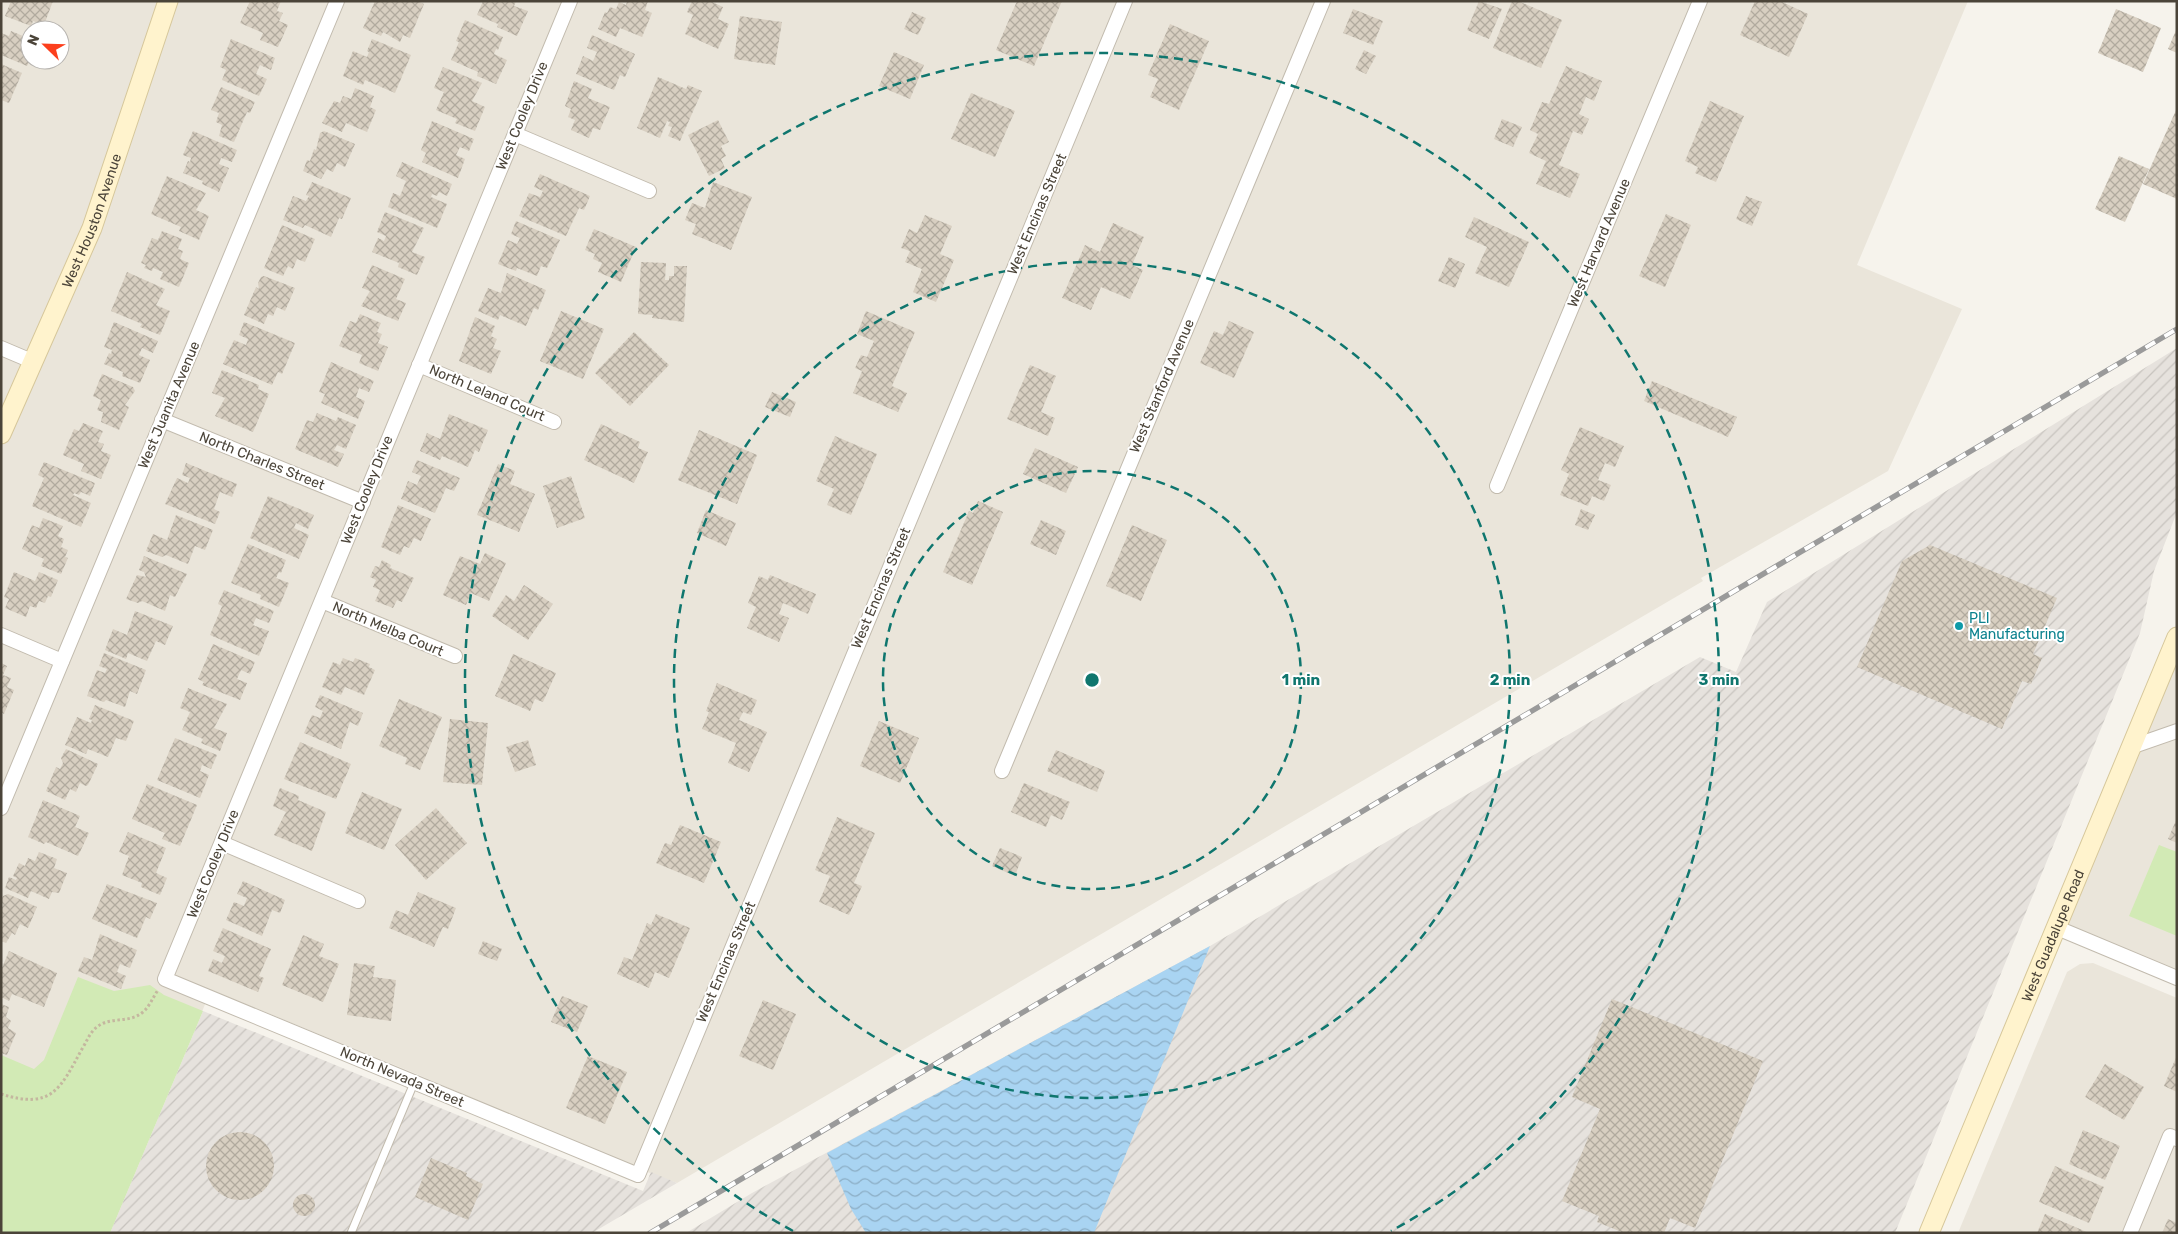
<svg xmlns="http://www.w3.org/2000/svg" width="2178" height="1234" font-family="Rubik,sans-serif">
<defs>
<pattern id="industrial-furrows" width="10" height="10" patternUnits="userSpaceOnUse" patternTransform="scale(1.25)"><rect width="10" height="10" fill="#e6e2dd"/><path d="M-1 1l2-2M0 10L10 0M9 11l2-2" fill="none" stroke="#c7c3be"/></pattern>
<pattern id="water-waves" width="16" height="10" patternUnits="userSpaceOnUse" patternTransform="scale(1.25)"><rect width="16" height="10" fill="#a9d4f2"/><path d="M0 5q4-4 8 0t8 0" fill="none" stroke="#8caec5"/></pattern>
<pattern id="building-cross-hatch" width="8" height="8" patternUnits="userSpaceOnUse" patternTransform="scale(1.25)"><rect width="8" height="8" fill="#d8cfc1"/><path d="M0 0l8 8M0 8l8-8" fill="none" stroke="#b1aa9e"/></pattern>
</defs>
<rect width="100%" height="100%" fill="#f6f3ec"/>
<g fill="#eae5da" fill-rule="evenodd">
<path d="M1 1H1968L1857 265 1962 309 1888 471 1701 578 1703 581 677 1183 618 1161 414 1073 211 990 110 1233H1ZM30 30H60V60H30Z"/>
<path d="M2177 637V978L2055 927Z"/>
<path d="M2093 963 2177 998V1233H1958L2067 972 2080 964Z"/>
</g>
<g fill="url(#industrial-furrows)">
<path d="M2177 348V512L2154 571 2140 633 1895 1233H686L752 1193 1210 946 1700 657 1736 672 1767 602Z"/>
<path d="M203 1011 643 1191 651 1172 677 1183 592 1233H110Z"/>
</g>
<g fill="#d2eab5">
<path d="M2159 845 2177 852V936L2129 916Z"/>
<path d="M78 977 114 991 150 985 164 995 203 1011 110 1233H1V1055L34 1069 44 1060Z"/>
</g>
<path fill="url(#water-waves)" d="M1210 946 1094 1233H866L851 1209 827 1153Z"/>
<g fill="url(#building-cross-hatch)">
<path d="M11 1 27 2 53 1 44 25 33 21 31 26 5 16Z"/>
<path d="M250 1H281L277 11 283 13 279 21 288 25 278 47 260 40 263 33 240 23Z"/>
<path d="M375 1H417L424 4 410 38 403 35 400 42 383 32 381 36 363 28Z"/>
<path d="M483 1H516L514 6 528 11 517 36 497 27 498 24 477 15Z"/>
<path d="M627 1H648L645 10 652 13 642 37 620 28 616 37 598 29 605 12 607 13 610 7 616 9 619 2 626 5Z"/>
<path d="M692 1H710L723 7 718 19 729 24 718 49 685 34 693 15 687 12Z"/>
<path d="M1017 1H1062L1034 66 996 50Z"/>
<path d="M1479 1 1502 9 1489 39 1467 30Z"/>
<path d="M1512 1H1518L1562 20 1541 68 1493 48Z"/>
<path d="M1755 1H1780L1808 14 1789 57 1740 35Z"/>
<path d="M1353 9 1383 21 1373 45 1343 33Z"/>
<path d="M2116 9 2161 28 2143 72 2098 53Z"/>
<path d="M912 12 926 18 918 35 904 29Z"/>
<path d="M740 16 782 22 775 65 734 59Z"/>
<path d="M465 20 503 37 498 50 496 49 494 54 507 60 496 84 477 76 478 72 451 60 459 42 456 41Z"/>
<path d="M1170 24 1209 41 1179 110 1150 97 1158 79 1148 75Z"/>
<path d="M2177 28V53L2168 49Z"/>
<path d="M11 31 30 39V60L27 66 1 55V33L9 36Z"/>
<path d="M592 35 635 54 625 77 620 75 614 90 576 74 583 56 593 61 597 52 587 48Z"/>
<path d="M231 39 275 58 271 70 260 65 256 74 267 79 259 96 222 80 226 70 220 67Z"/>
<path d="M372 39 411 55 395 93 365 80 363 85 343 76 353 51 367 57 369 52 367 51Z"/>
<path d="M1364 50 1376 56 1366 74 1355 69Z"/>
<path d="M894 52 924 65 910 99 879 86Z"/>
<path d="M1 64 22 73 9 103 1 100Z"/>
<path d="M1566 66 1602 81 1594 101 1586 97 1579 114 1589 119 1582 135 1573 131 1559 165 1580 174 1570 198 1536 184 1546 161 1529 153 1538 134 1530 130 1542 102 1549 104Z"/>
<path d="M443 67 482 83 472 101 485 107 475 131 455 123 457 119 436 110 444 92 434 88Z"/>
<path d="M658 77 686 89 688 85 702 91 680 141 668 136 672 127 668 126 670 122 667 121 660 138 637 128Z"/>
<path d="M574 81 592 89 588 98 610 107 600 130 593 128 589 138 571 130 575 120 568 117 571 109 565 106Z"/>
<path d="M221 87 255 102 250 113 247 112 234 142 219 136 222 125 216 122 219 113 211 110Z"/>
<path d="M355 88 374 96 370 107 376 110 367 132 346 123 342 132 322 123 334 101 340 103 343 96 351 99Z"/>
<path d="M971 93 1015 111 995 157 951 139Z"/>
<path d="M1710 101 1744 116 1716 182 1695 173 1698 167 1685 161Z"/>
<path d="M2177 108V199L2143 184Z"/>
<path d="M1502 119 1522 127 1513 147 1494 139Z"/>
<path d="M718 120 729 142 721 146 726 156 721 159 725 168 709 176 688 135Z"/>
<path d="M432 121 474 139 469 151 460 147 456 155 465 159 458 178 422 162 426 153 421 150Z"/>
<path d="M193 131 237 150 232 162 221 158 219 164 229 168 219 192 202 184 203 181 183 173 188 161 190 162 191 158 183 155Z"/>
<path d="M324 131 355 144 345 167 337 163 333 172 327 169 321 179 303 171 307 160 310 161 314 149 316 150 320 133Z"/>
<path d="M2119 156 2149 169 2125 222 2095 209Z"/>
<path d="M402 162 452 184 447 196 439 192 437 196 432 194 431 197 447 204 437 228 388 207 393 193 400 196 406 181 396 176Z"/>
<path d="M540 174 590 196 584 210 579 208 566 236 519 216 529 193 540 197 543 191 534 187Z"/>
<path d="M167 176 206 193 196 210 209 216 199 240 179 231 181 227 151 214Z"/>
<path d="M312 182 351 198 342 219 339 218 331 237 305 225 303 228 283 220 293 196 306 201 309 196 306 195Z"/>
<path d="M713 182 752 197 731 250 692 234 696 224 685 220 692 203 705 208Z"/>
<path d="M1746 196 1762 202 1752 226 1736 219Z"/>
<path d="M385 212 424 228 412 252 425 257 417 275 398 267 399 263 372 252 378 238 384 241 386 236 377 232Z"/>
<path d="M1666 214 1691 225 1665 287 1639 276Z"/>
<path d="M925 215 952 226 940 254 954 260 936 302 913 292 922 269 905 262 910 251 901 248 909 229 917 233Z"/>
<path d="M1474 217 1529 242 1509 287 1475 273 1487 247 1465 237Z"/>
<path d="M516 221 560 240 547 268 541 266 537 276 517 268 516 271 498 264 508 240 517 244 520 238 511 234Z"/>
<path d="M1113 223 1144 237 1132 265 1143 270 1130 299 1101 287 1091 310 1062 298 1085 245 1100 252Z"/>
<path d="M282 225 315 239 305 262 297 259 293 269 288 266 283 276 264 268Z"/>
<path d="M594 229 636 247 621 282 598 272 602 263 593 259 595 254 585 250Z"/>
<path d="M162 231 182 239 178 249 183 251 180 259 189 263 179 287 160 279 163 272 153 268 152 271 144 268 146 265 141 263 152 238 158 240Z"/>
<path d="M1449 257 1465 264 1455 288 1438 281Z"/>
<path d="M641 262 666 263 665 280H669V276H674V266H687L684 322 652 318 653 315 638 314Z"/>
<path d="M372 265 405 279 396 299 406 303 398 321 361 306 370 291 362 288Z"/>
<path d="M127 272 165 289 156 305 170 311 160 335 140 327 142 324 111 311Z"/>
<path d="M507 273 546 290 538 310 534 308 526 326 500 315 498 320 478 311 488 288 501 293Z"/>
<path d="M264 276 295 288 285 311 277 307 273 316 268 314 264 324 244 315 256 287 259 289 258 283 261 277Z"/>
<path d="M561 311 604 329 583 379 540 361Z"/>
<path d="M866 311 915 332 892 386 907 393 898 412 853 393 862 371 855 368 861 355 867 357 874 341 857 334Z"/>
<path d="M360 314 381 323 377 332 382 334 378 343 388 347 378 371 359 363 362 355 339 346 350 321 356 323Z"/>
<path d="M475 317 495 326 491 336 497 339 493 348 501 351 491 374 459 361Z"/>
<path d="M1229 321 1254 332 1234 378 1200 363 1214 331 1223 335Z"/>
<path d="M114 322 158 341 153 353 142 348 139 355 150 360 140 383 122 376 123 372 104 364 109 353 111 354 112 350 104 347Z"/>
<path d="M244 322 295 343 282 374 278 372 272 385 223 364 234 340 246 345 248 339 239 335Z"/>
<path d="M634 332 669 365 630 406 595 373Z"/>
<path d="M331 362 374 381 369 392 359 388 356 397 365 401 358 419 321 403 325 394 319 392Z"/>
<path d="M1030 365 1056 376 1041 412 1055 418 1048 436 1007 419Z"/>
<path d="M222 370 259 385 258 389 269 394 253 432 215 416 225 398 212 393Z"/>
<path d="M102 374 133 387 135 391 125 405 129 407 119 430 101 422 103 412 97 410 101 400 93 396Z"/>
<path d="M1652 381 1737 417 1728 437 1644 401Z"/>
<path d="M772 392 796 402 790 417 765 407Z"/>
<path d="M317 413 336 421 338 417 356 425 346 449 337 445 334 450 344 454 338 467 295 449 307 420 313 422Z"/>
<path d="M449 414 488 430 479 452 475 450 468 467 442 456 440 460 420 451 427 433 440 439Z"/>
<path d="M83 423 103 431 98 442 104 444 101 451 111 455 101 479 81 471 84 464 63 455 74 429 79 431Z"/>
<path d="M601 424 640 442 638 448 648 452 634 483 584 460Z"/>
<path d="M1580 427 1624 446 1615 467 1605 463 1598 480 1611 485 1604 501 1592 496 1588 506 1560 495 1569 474 1561 470Z"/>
<path d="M699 430 757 455 737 504 678 480Z"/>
<path d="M835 436 877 454 851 515 827 505 834 489 816 481Z"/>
<path d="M1035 448 1078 467 1066 493 1023 474Z"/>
<path d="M417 460 460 478 454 491 446 488 435 513 401 499 408 481 417 485 421 476 412 472Z"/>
<path d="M44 462 95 483 90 496 81 492 79 495 74 493 73 495 91 503 81 527 32 506 44 478 38 475Z"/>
<path d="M186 463 237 484 232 497 220 492 214 509 220 512 215 524 165 504 177 478 188 483 190 478 182 475Z"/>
<path d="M498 464 515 471 510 484 535 494 519 532 477 515Z"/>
<path d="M571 476 585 518 557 528 543 486Z"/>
<path d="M268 496 314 515 308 529 296 523 294 528 309 535 299 559 250 538Z"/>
<path d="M978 501 1003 512 972 585 943 572 969 511 973 513Z"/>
<path d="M398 505 431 519 421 541 414 538 409 548 404 546 400 555 381 547Z"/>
<path d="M1581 509 1595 515 1588 530 1575 525Z"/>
<path d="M706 510 736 523 726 546 697 533Z"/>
<path d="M176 515 213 530 205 550 195 546 188 564 166 555 162 557 146 551 153 534 167 540Z"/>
<path d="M43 518 63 526 58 536 64 539 61 547 68 550 65 557 68 558 61 574 41 566 44 559 22 549 32 525 39 528Z"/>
<path d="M1041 520 1066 531 1056 555 1030 544Z"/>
<path d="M1132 525 1167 540 1141 601 1106 586Z"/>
<path d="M248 544 286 560 281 573 279 572 276 578 289 583 279 607 260 599 261 595 231 583Z"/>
<path d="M1930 545 2057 598 2033 654 2042 658 2031 684 2022 681 2002 729 1857 667 1902 561Z"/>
<path d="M485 553 506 563 489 601 471 593 466 605 443 595 460 556 480 564Z"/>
<path d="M144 556 187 574 175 597 170 595 165 611 142 601 138 603 126 599 137 575 146 577 144 572 139 570Z"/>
<path d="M382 560 391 565 390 568 414 578 402 602 397 600 393 608 375 601 380 590 373 587 376 580 370 577 375 566 379 567Z"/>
<path d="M14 572 35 581 39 572 58 580 51 597 48 596 45 603 39 601 36 608 30 606 26 617 5 608 9 599 4 597Z"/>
<path d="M770 575 816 594 808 614 783 603 779 614 789 618 779 642 747 628 756 607 748 603 759 576 768 580Z"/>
<path d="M524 585 553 604 528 640 492 616 506 595 514 601Z"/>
<path d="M224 590 274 611 269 623 256 618 253 625 269 631 259 656 210 635 222 606 218 604Z"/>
<path d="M135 611 173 626 165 645 156 641 147 661 128 653 126 659 105 650 113 629 127 635Z"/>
<path d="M213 644 255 662 250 674 241 670 237 679 247 683 240 700 202 685 204 682 198 679Z"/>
<path d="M104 653 146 670 137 694 130 691 125 707 106 700 104 702 87 696 97 670 105 673 107 669 99 666Z"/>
<path d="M513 654 556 673 543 702 535 699 530 711 495 696Z"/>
<path d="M343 658 353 662 355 658 370 664 369 667 375 670 364 695 345 687 341 695 322 687 333 662 340 665Z"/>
<path d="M1 663 7 666 3 675 11 678 7 687 14 690 4 714 1 712Z"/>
<path d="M717 683 757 700 751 715 743 712 739 720 767 732 749 772 728 763 736 743 702 729 709 712 706 711Z"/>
<path d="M188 688 227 704 214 728 227 733 220 751 201 743 203 739 182 730 190 712 180 708Z"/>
<path d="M320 695 363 713 358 726 350 722 341 749 304 733 312 715 320 718 323 711 315 707Z"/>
<path d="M399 699 442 717 420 770 405 764 407 758 379 746Z"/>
<path d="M95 705 134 721 126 741 116 738 108 757 88 749 86 754 65 745 77 717 91 723 92 720 89 719Z"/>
<path d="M450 719 488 723 482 785 443 782Z"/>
<path d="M879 721 919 738 900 783 860 766Z"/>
<path d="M175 738 217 755 211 769 202 765 200 771 209 775 200 798 157 780Z"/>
<path d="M528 740 536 765 515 772 506 747Z"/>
<path d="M300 742 351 764 336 799 284 779Z"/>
<path d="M66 749 98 764 88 785 86 786 80 783 76 792 70 789 65 800 46 791 56 767 60 769 63 763 61 758Z"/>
<path d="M1056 750 1105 771 1097 792 1047 771Z"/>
<path d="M1024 783 1070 802 1062 820 1051 815 1046 827 1011 812Z"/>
<path d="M147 784 197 805 180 846 162 839 165 833 132 819Z"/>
<path d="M280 788 299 796 298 800 326 812 312 851 274 835 286 812 273 806Z"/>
<path d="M362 792 402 809 384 850 345 833Z"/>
<path d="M43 800 80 816 75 827 89 833 78 856 46 842 44 844 28 837Z"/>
<path d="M436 808 467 843 426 880 395 845Z"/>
<path d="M837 817 875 833 854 883 862 886 849 915 819 902 830 876 815 870Z"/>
<path d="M2177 818V843L2168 839Z"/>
<path d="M680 825 721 842 704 883 656 863 665 843 671 845Z"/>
<path d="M128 832 166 848 156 873 167 878 160 895 141 887 142 883 122 875 129 856 119 852Z"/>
<path d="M1000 848 1022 857 1015 876 992 866Z"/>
<path d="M39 852 57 859 54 868 67 873 59 893 52 892 49 899 31 891 28 898 5 888 9 877 16 880 17 878 13 876 19 863 25 866 28 858 35 861Z"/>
<path d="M243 881 285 900 280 913 272 910 262 936 226 920 234 902 244 906 247 898 237 894Z"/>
<path d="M107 884 157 903 150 919 146 917 137 938 92 919Z"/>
<path d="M418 892 456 908 448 929 443 927 434 947 389 928 396 910 408 915Z"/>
<path d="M8 894 37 907 28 928 20 924 15 935 12 933 6 943 1 941V909L3 905 1 901 3 896Z"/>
<path d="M656 914 690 928 669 978 655 972 649 988 617 974 624 957 632 960 647 923 651 925Z"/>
<path d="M223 928 271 949 259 976 264 978 258 992 208 971 213 959 222 963 225 956 213 951Z"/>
<path d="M100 934 137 950 130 968 120 964 117 972 126 976 121 989 78 971 84 957 92 960Z"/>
<path d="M303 935 324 944 319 956 339 964 323 1002 282 985Z"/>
<path d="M483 941 502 949 497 961 478 954Z"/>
<path d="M9 951 57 973 44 1007 12 994 9 1001 1 997V970Z"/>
<path d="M354 963 375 966 373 977 396 980 391 1021 347 1015Z"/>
<path d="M562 996 588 1006 577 1032 551 1022Z"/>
<path d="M1612 999 1763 1061 1695 1228 1670 1218 1664 1233H1624L1597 1222 1599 1216 1562 1201 1600 1109 1572 1097Z"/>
<path d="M763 1000 796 1014 773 1070 739 1056Z"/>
<path d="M1 1004 9 1007 6 1017 11 1021 8 1028 16 1033 7 1055 1 1053Z"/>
<path d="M2177 1055V1092L2164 1086Z"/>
<path d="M588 1056 627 1072 605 1124 566 1108Z"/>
<path d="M2105 1064 2144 1087 2124 1120 2085 1097Z"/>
<path d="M2083 1130 2120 1146 2105 1180 2069 1164Z"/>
<circle cx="240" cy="1166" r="34"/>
<path d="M431 1158 467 1173 466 1176 483 1184 468 1220 415 1197Z"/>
<path d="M2055 1166 2104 1187 2089 1223 2039 1202Z"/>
<circle cx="304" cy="1205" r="11"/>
<path d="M2045 1214 2089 1233H2037Z"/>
<path d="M2168 1219 2177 1223V1233H2162Z"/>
</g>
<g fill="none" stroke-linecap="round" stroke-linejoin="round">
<g stroke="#c2bbae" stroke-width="9">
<path id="lane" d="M351 1233 414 1083"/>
</g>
<g stroke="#c2bbae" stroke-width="16">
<g id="street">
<path d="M570 1 165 979 638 1175 1125 1"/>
<path d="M515 134 649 191"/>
<path d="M1 348 34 362"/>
<path d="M419 365 554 422"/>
<path d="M162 420 363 502"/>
<path d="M1497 486 1700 1"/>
<path d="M322 601 455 656"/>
<path d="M1 635 62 661"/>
<path d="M2131 747 2177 731"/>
<path d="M1002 771 1323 1"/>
<path d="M1 808 337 1"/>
<path d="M222 843 358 901"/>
<path d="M2055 927 2177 978"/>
<path d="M2130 1233 2170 1136 2177 1139"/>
</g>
</g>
<g stroke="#d6c79b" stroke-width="21">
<g id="secondary">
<path id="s1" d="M1 434 92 228 168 1"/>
<path id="s2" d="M1929 1233 2177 637"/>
</g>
</g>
<path stroke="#c4b79f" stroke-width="3" stroke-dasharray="2.5 2.5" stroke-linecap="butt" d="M1 1094C52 1110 60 1089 82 1049 87 1041 90 1032 97 1027 110 1016 129 1024 143 1012 150 1006 153 997 158 990"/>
<use href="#lane" stroke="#fff" stroke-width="7"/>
<use href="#street" stroke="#fff" stroke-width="14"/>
<use href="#secondary" stroke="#fff3cd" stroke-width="19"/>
<g stroke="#9a9a9a" stroke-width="5.5">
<path id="rail" d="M650 1233 2177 329"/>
</g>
<use href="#rail" stroke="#fff" stroke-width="4" stroke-dasharray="11" stroke-linecap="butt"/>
</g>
<g fill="none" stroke="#0f766e" stroke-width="2.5" stroke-dasharray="9 6">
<circle cx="1092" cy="680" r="209"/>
<circle cx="1092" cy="680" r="418"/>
<path d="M793 1231A627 627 0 1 1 1391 1231"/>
</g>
<circle fill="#0f9aa8" stroke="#fff" stroke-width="2" cx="1959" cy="626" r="5"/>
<g text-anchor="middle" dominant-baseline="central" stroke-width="4" stroke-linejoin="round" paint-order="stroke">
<g font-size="14" fill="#4b4439" stroke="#fff">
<text transform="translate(522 116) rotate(-68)">West Cooley Drive</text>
<text transform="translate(1037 214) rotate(-67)">West Encinas Street</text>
<text stroke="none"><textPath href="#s1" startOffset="232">West Houston Avenue</textPath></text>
<text transform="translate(1599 243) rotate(-67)">West Harvard Avenue</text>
<text transform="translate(1162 386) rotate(-67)">West Stanford Avenue</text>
<text transform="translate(487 393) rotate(23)">North Leland Court</text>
<text transform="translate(169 405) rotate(-67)">West Juanita Avenue</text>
<text transform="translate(262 461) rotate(22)">North Charles Street</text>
<text transform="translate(367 490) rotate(-68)">West Cooley Drive</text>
<text transform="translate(881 588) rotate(-67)">West Encinas Street</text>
<text transform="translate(388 629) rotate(23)">North Melba Court</text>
<text transform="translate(213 864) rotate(-68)">West Cooley Drive</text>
<text stroke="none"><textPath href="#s2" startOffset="322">West Guadalupe Road</textPath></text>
<text transform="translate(726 962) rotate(-67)">West Encinas Street</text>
<text transform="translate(402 1077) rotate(23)">North Nevada Street</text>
</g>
<g font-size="14" fill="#0d838f" stroke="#fff" text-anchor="start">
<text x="1969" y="618">PLI<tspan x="1969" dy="16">Manufacturing</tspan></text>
</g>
</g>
<circle cx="1092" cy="680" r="8" fill="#0f766e" stroke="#fff" stroke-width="2.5"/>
<g font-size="15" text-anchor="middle" font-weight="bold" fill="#0f766e" stroke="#fff" stroke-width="4" stroke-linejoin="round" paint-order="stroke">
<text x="1301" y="685">1 min</text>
<text x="1510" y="685">2 min</text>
<text x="1719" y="685">3 min</text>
</g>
<rect width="2178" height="1234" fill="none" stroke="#4b4439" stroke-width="5"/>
<g transform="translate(45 45) rotate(293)"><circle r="24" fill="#ffffff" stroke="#b7b4b0"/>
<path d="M0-4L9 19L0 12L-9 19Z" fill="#fc3f1d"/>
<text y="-8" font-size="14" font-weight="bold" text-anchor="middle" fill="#4b4439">N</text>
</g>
</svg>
